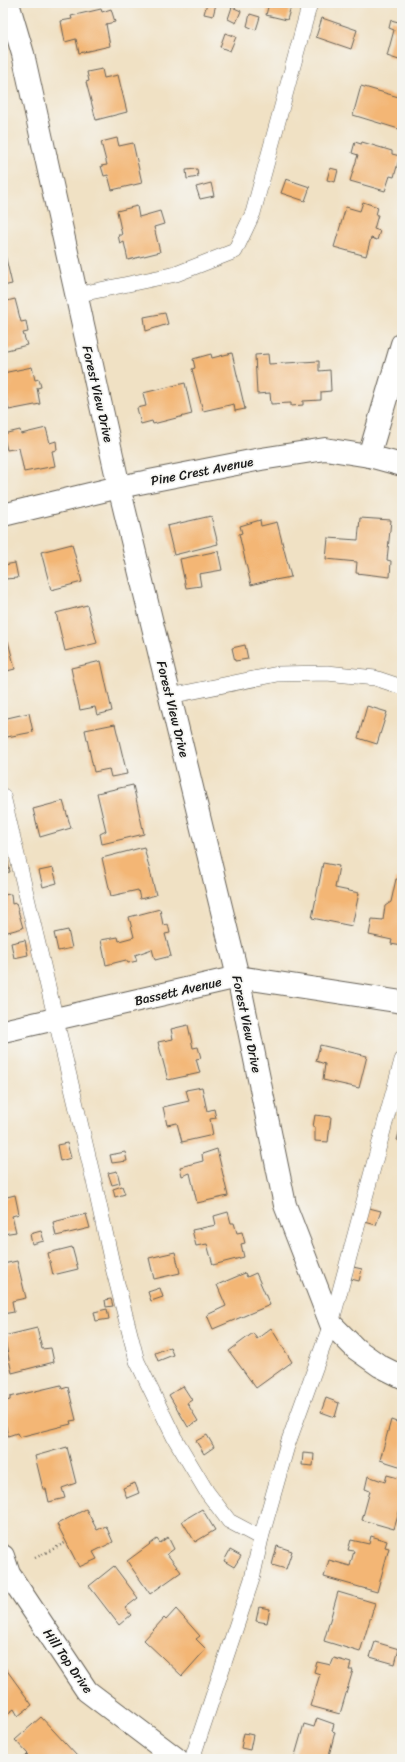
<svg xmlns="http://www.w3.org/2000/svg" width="405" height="1762" font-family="Sriracha,sans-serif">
<rect width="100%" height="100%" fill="#f6f6f2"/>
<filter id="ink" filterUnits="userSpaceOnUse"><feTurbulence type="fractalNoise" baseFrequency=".025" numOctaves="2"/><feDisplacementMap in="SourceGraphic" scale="8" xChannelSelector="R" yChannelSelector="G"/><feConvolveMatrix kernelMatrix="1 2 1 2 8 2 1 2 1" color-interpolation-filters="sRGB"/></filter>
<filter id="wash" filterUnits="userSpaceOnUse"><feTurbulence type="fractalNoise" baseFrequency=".012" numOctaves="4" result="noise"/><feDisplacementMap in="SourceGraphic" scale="16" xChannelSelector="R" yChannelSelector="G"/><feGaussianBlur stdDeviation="0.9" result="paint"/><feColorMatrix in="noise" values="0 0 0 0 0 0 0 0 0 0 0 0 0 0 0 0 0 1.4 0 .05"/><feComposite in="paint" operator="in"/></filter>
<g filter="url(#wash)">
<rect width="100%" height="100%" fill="#f0e1c4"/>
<g id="blocks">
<g fill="#f3b675">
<path d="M207 3 216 4 213 16 204 14Z"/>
<path d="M269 3H292L287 20 266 15Z"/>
<path d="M232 7 241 11 236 23 228 19Z"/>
<path d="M101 9 102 12 111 9 115 22 106 24 110 46 79 53 76 39 65 42 61 21 72 19 71 16Z"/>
<path d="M250 14 260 17 256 30 247 26Z"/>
<path d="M322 18 357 30 351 49 316 37Z"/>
<path d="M391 20 402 23V61L387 56 394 30 389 28Z"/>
<path d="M225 33 236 37 230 51 220 47Z"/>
<path d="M102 69 104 78 118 75 127 112 96 120 86 82 89 81 87 72Z"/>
<path d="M361 86 402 98V130L353 115Z"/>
<path d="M117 138 119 146 133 143 142 183 112 190 108 175 104 176 101 166 107 165 101 142Z"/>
<path d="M355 142 361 144 362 142 392 151V154L400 156 394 177 390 176 385 191 350 181 358 155 352 153Z"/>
<path d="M330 168 338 170 335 182 327 180Z"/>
<path d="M197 169 198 177 187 179 186 170Z"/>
<path d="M286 179 310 187 305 201 281 193Z"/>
<path d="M211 183 214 196 200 199 196 187Z"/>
<path d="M363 202 378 207 376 215H378L374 229 380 231 377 240 371 238 366 256 334 247 346 207 360 211Z"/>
<path d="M137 206 139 217 160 211 164 224 154 227 160 252 128 260 124 242 120 244 118 235H122L117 211Z"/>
<path d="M3 246 12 284 3 286Z"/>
<path d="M15 299 21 322 26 321 28 332 23 333 27 345 3 351V302Z"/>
<path d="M165 313 168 324 146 331 144 317Z"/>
<path d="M232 353 245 409 235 411 234 404 203 411 192 369 195 368 193 359 211 354 212 358Z"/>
<path d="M268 354 269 364 319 361V371L330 370 331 391 321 392V400L303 401V405L291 406V403L271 404 270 393 257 394 255 355Z"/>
<path d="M32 367 35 380 39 379 41 387 37 388 40 404 9 410 3 383V373Z"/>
<path d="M185 383 192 414 153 424 152 421 141 424 137 408 146 406 143 393Z"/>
<path d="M46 428 50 443 56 441 57 450 52 451 55 466 24 472 19 448 7 450 3 434 20 430 21 434Z"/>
<path d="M211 516 218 544 174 555 167 526Z"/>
<path d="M360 518 391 520 387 560 391 561 390 577 356 573 357 562 326 559 328 538 358 540Z"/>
<path d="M260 520 261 526 277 522 291 577 275 580 274 579 251 585 239 534 242 533 240 526Z"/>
<path d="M72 544 82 582 51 590 41 552Z"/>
<path d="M218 551 222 570 199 574 201 586 186 588 180 559Z"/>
<path d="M15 563 18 578 5 579 4 565Z"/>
<path d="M87 605 97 643 65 651 56 613Z"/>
<path d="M8 641 15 669 3 672V642Z"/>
<path d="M245 645 248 659 235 661 232 648Z"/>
<path d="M101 661 112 711 97 715 95 707 80 710 71 668Z"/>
<path d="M367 706 387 712 377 744 358 738Z"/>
<path d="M29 713 33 732 7 737 3 719Z"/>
<path d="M115 724 127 774 111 777 109 769 94 772 85 730Z"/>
<path d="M133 785 144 834 102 844 100 834 106 831 97 793Z"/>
<path d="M63 801 71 828 40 837 33 809Z"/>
<path d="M144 847 156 895 140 899 138 890 111 896 102 858Z"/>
<path d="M7 858 10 872 3 873V859Z"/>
<path d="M323 863 339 866 335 888 359 893 352 926 312 918Z"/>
<path d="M53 868 57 883 43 887 39 871Z"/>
<path d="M396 879 402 880V946L391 944 392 940 369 935 372 919 383 920 385 906 391 902Z"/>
<path d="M11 894 12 904 16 903 23 928 4 933 3 895Z"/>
<path d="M160 909 163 925 168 924 170 933 165 934 171 956 155 960 152 949 135 955 137 961 128 963 126 960 106 965 101 940 118 937 119 941 134 937 129 917Z"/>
<path d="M68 930 72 948 58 951 54 933Z"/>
<path d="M25 940 28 955 14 958 11 943Z"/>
<path d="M188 1025 193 1048 198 1047 201 1058 196 1059 200 1073 168 1080 158 1042 173 1039 171 1029Z"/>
<path d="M320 1045 367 1056 359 1088 323 1080 325 1064 316 1061Z"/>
<path d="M202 1087 207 1111 214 1109 216 1118 210 1119 213 1135 182 1142 177 1123 167 1125 163 1107 189 1101 186 1090Z"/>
<path d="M315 1115 331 1117 328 1142 315 1141V1127H313Z"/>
<path d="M402 1122V1141L397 1140Z"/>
<path d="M67 1143 71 1158 60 1161 57 1145Z"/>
<path d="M217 1149 228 1196 197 1203 190 1173 182 1176 180 1167 203 1161 202 1154Z"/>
<path d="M125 1152 127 1161 112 1163 110 1155Z"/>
<path d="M117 1171 120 1183 112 1185 108 1173Z"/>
<path d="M122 1186 125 1194 115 1197 113 1189Z"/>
<path d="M15 1195 19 1214 12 1216 16 1232 3 1234V1198Z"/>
<path d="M369 1208 381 1211 376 1225 365 1222Z"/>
<path d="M228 1212 231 1223H234L237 1233 242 1232 245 1243 241 1244 244 1257 213 1265 207 1244 196 1246 192 1230 216 1225 214 1216Z"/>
<path d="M86 1214 90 1228 56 1236 53 1222Z"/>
<path d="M41 1231 44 1241 32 1244 30 1234Z"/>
<path d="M72 1247 78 1269 53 1275 48 1253Z"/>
<path d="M175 1252 180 1273 154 1279 149 1258Z"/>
<path d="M17 1261 26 1298 12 1301 14 1312 3 1314V1264Z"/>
<path d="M353 1267 362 1269 359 1281 351 1279Z"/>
<path d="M245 1273 247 1277 256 1273 270 1305 213 1329 207 1315 226 1306 217 1285Z"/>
<path d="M160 1288 163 1297 151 1301 148 1292Z"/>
<path d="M111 1299 113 1306 106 1307 105 1300Z"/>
<path d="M107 1309 109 1319 96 1321 94 1312Z"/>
<path d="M37 1328 42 1349 51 1348 54 1362 12 1373 4 1336Z"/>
<path d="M271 1328 292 1362 256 1388 229 1351 253 1333 257 1339Z"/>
<path d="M170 1347 173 1355 158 1361 155 1353Z"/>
<path d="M61 1385 62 1389 68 1387 76 1420 70 1421 71 1424 19 1437 17 1433 8 1436 3 1413V1402L10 1400V1397Z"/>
<path d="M183 1386 192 1400 187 1403 198 1421 188 1427 169 1395Z"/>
<path d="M326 1398 339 1403 335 1417 321 1412Z"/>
<path d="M391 1420 402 1424V1467L380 1460Z"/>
<path d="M207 1435 214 1447 204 1454 196 1441Z"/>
<path d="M67 1447 76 1483 62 1488 65 1498 49 1502 46 1489H43L35 1456Z"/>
<path d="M303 1453 314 1454 313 1466 302 1465Z"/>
<path d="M387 1475 402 1479V1502L394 1529 362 1520 370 1491 365 1489 368 1476 385 1482Z"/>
<path d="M135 1483 139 1493 127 1498 123 1488Z"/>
<path d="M86 1509 97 1530 106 1526 113 1542 93 1552 97 1559 79 1567 57 1524Z"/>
<path d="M202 1509 215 1530 195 1542 182 1521Z"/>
<path d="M371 1536 387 1541 385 1547 389 1548 377 1592 324 1577 329 1560 350 1566 354 1551 348 1550 351 1540 369 1544Z"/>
<path d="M168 1537 174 1549 167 1554 181 1572 150 1594 127 1561 157 1539 160 1543Z"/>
<path d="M277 1546 292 1551 286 1569 272 1565Z"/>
<path d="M230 1550 241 1556 234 1567 224 1561Z"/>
<path d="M114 1566 138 1598 125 1608 131 1615 119 1625 89 1586Z"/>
<path d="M338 1592 375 1603 360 1652 324 1641Z"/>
<path d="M259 1607 270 1609 267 1623 256 1621Z"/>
<path d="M176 1609 200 1636 196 1639 206 1649 182 1676 144 1640 164 1618 166 1620Z"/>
<path d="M375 1642 399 1649 395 1664 370 1657Z"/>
<path d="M334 1658 351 1663 349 1670H353L340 1714 310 1706 320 1674 314 1672 317 1662 331 1665Z"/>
<path d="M3 1665 32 1705 18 1716 14 1709 3 1717Z"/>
<path d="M41 1717 77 1756 73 1759H23L28 1754 15 1740Z"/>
<path d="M317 1718 334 1724 332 1731 335 1732 328 1759H294L304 1724 314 1727Z"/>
<path d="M244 1733 253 1735 250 1750 241 1748Z"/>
</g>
</g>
</g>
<g filter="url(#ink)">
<use href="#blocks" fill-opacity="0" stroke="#666157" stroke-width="1"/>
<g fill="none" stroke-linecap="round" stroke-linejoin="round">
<g stroke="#666157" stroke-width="16">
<g id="lane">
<path d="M76 295 176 274 235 251 253 213 310 3"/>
<path d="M170 696 278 674 327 673 375 678 402 687"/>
<path d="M3 796 93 1177 113 1268 137 1361 174 1437 207 1492 229 1521 261 1538"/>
<path d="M192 1759 252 1579 261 1538 287 1446 331 1324 402 1060"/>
</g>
</g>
<g stroke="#666157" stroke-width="24">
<g id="street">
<path d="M8 3 23 54 119 487 238 977 285 1205 331 1324 356 1349 380 1366 402 1377"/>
<path d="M369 456 402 344"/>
<path d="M3 515 119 487 261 459 325 449 369 456 402 465"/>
<path d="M3 1031 238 977 402 1002"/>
<path d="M3 1556 9 1574 87 1691 177 1759"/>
</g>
</g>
<path stroke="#666157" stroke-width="2.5" stroke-dasharray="1 3" stroke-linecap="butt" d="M35 1558 67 1542"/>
<use href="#lane" stroke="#fff" stroke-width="15"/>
<use href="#street" stroke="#fff" stroke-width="22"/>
</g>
</g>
<g text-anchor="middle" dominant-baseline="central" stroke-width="3.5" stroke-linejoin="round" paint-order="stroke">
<g font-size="13" fill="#1c1c1c" stroke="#f6f6f2">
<text transform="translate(98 394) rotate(77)">Forest View Drive</text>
<text transform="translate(202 471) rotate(-11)">Pine Crest Avenue</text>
<text transform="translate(173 709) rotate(76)">Forest View Drive</text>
<text transform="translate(178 991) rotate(-13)">Bassett Avenue</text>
<text transform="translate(247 1024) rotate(78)">Forest View Drive</text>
<text transform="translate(68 1661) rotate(55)">Hill Top Drive</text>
</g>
</g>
<rect width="405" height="1762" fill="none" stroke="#f6f6f2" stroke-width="16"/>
</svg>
